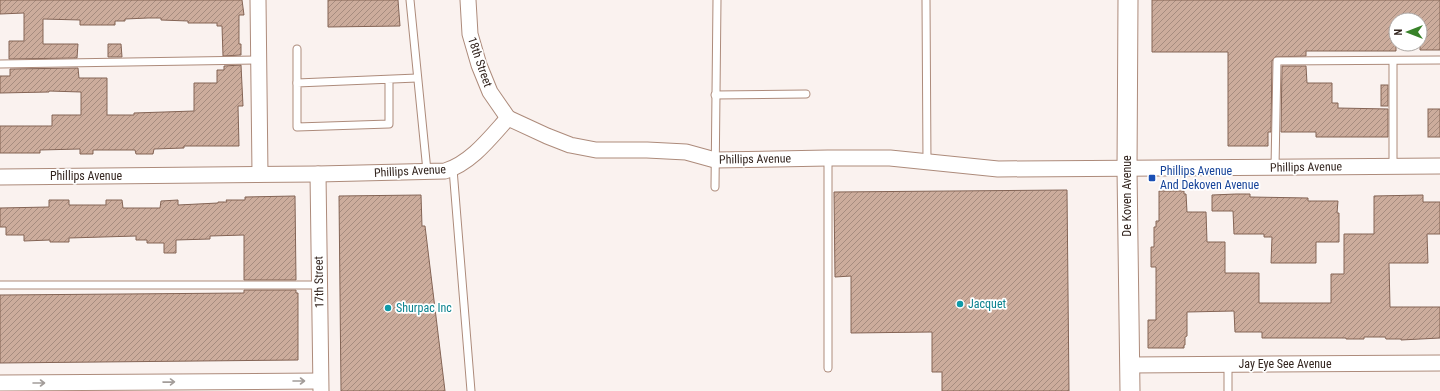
<svg xmlns="http://www.w3.org/2000/svg" width="1440" height="391" font-family="'Roboto Condensed',sans-serif">
<defs>
<pattern id="building-hatch" width="6" height="6" patternUnits="userSpaceOnUse"><rect width="6" height="6" fill="#ccac9c"/><path d="M-1 1l2-2M0 6l6-6M5 7l2-2" fill="none" stroke="#a68c7f"/></pattern>
</defs>
<rect width="100%" height="100%" fill="#faf2ef"/>
<g fill="url(#building-hatch)" stroke="#846455">
<path d="M0 0H242L244 15H239V44H241V55L223 56 222 26H217V23H188V21L161 20V18H148L125 19V21H115V25H80V20L43 19V44H78L77 58 9 59V41H24V13L0 14Z"/>
<path d="M328 0H398L400 26 328 27Z"/>
<path d="M1152 0H1440V50H1420V20H1396V51H1306V56L1275 57 1272 61 1271 132H1268V146H1228V52H1152Z"/>
<path d="M108 44H121L122 57H108Z"/>
<path d="M241 65 243 106H238L239 146H184V148L154 149 153 154H136L135 150H93V154H80V149L40 150V153H0V126H52V115H81V92L49 91V92L0 93V76H10V69L78 68 79 78H107V115H134V113L194 111V83H217V70H224V66Z"/>
<path d="M1282 66H1306L1307 83H1332V103H1338V108L1388 109V137H1316V132H1281Z"/>
<rect x="1381" y="85" width="7" height="21"/>
<rect x="1428" y="109" width="12" height="28"/>
<path d="M1067 190 1069 391H942V372H932V332L851 333V276L835 277 834 192Z"/>
<path d="M1159 191H1184V194H1186L1187 212H1206L1207 242H1225V273H1259V303H1331V274H1344V234H1374V196L1423 195V202H1440V234H1427L1428 263H1389L1390 307H1440V338L1401 340V339H1386L1385 337H1364V339H1346V338H1262V332H1235L1234 311 1187 312V336L1185 337V345H1184V348H1148V320H1156V267H1151V247H1154V227H1156V221H1159Z"/>
<path d="M1236 194H1250V197L1308 198V201H1338L1337 213H1339V242H1316V263H1271L1272 237H1264V234H1234L1233 211H1212V195Z"/>
<path d="M421 195 422 226H425L445 391H341L339 196Z"/>
<path d="M295 196 296 280H244V235L210 236V239L176 240V253H164V243H147V240H136V236L69 238V242H50V240L24 241V235H6V227H0V208L49 207V200H69V205H106V200H122L123 208H160L161 201 178 200V205L218 203V202H227L226 200H245V197Z"/>
<path d="M244 290H296V293H298V360L0 363V295L244 293Z"/>
</g>
<g fill="none" stroke-linecap="round" stroke-linejoin="round">
<g stroke="#ad8b7b" stroke-width="9">
<g id="service">
<path d="M410 0 427 171"/>
<path d="M926 0 927 162"/>
<path d="M297 49V83"/>
<path d="M0 64 258 60"/>
<path d="M389 80V124L297 127V83L417 78"/>
<path d="M715 95 806 94"/>
<path d="M1393 166V61"/>
<path d="M1275 167 1277 61 1440 60"/>
<path d="M453 169 471 391"/>
<path d="M715 187 717 0"/>
<path d="M0 285H319"/>
<path d="M1228 365V391"/>
<path d="M828 368V158"/>
</g>
</g>
<g stroke="#ad8b7b" stroke-width="17">
<g id="minor">
<path d="M258 0 260 174"/>
<path d="M468 0 470 34 479 65 490 92 508 118"/>
<path d="M508 118 547 136 570 145 596 150H647L686 152 715 160 828 158H890L998 169 1440 166"/>
<path d="M318 174 321 391"/>
<path d="M0 177 318 174 445 171C471 163 490 138 508 118"/>
<path d="M1130 365 1440 363"/>
<path d="M0 383 320 381"/>
</g>
</g>
<g stroke="#ad8b7b" stroke-width="21">
<path id="tertiary" d="M1128 0 1127 169 1130 391"/>
</g>
<use href="#service" stroke="#fff" stroke-width="7"/>
<use href="#minor" stroke="#fff" stroke-width="15"/>
<use href="#tertiary" stroke="#fff" stroke-width="19"/>
</g>
<defs><path id="oneway-shaft" d="M-6 0H5M1.5-3L5.5 0L1.5 3" fill="none" stroke-width="1.6" stroke-linecap="round" stroke-linejoin="round"/></defs>
<g stroke="#a39d9a">
<use href="#oneway-shaft" transform="translate(299 381)"/>
<use href="#oneway-shaft" transform="translate(169 382) rotate(-1)"/>
<use href="#oneway-shaft" transform="translate(39 383)"/>
</g>
<rect fill="#1a4fb4" stroke="#fff" stroke-width="1.5" x="1148" y="174" width="8" height="8" rx="2"/>
<g fill="#0f9aa8" stroke="#fff" stroke-width="1.5">
<circle cx="960" cy="304" r="4"/>
<circle cx="388" cy="308" r="4"/>
</g>
<g text-anchor="middle" dominant-baseline="central" stroke-width="3.5" stroke-linejoin="round" paint-order="stroke">
<g font-size="12" fill="#33251f" stroke="#fff">
<text transform="translate(480 62) rotate(71)">18th Street</text>
<text transform="translate(755 159) rotate(-1)">Phillips Avenue</text>
<text transform="translate(1306 167) rotate(-1)">Phillips Avenue</text>
<text transform="translate(410 171) rotate(-3)">Phillips Avenue</text>
<text x="86" y="176">Phillips Avenue</text>
<text transform="translate(1127 196) rotate(-90)">De Koven Avenue</text>
<text transform="translate(319 282) rotate(-91)">17th Street</text>
<text x="1285" y="364">Jay Eye See Avenue</text>
</g>
<g font-size="12" fill="#164399" stroke="#fff" text-anchor="start">
<text x="1160" y="171">Phillips Avenue<tspan x="1160" dy="14">And Dekoven Avenue</tspan></text>
</g>
<g font-size="12" fill="#0d838f" stroke="#fff" text-anchor="start">
<text x="968" y="304">Jacquet</text>
<text x="396" y="308">Shurpac Inc</text>
</g>
</g>
<g transform="translate(1408 32) rotate(270)"><circle r="19" fill="#ffffff" stroke="#ada8a5"/>
<path d="M0-3L7 15L0 10L-7 15Z" fill="#388229"/>
<text y="-6" font-size="11" font-weight="bold" text-anchor="middle" fill="#33251f">N</text>
</g>
</svg>
